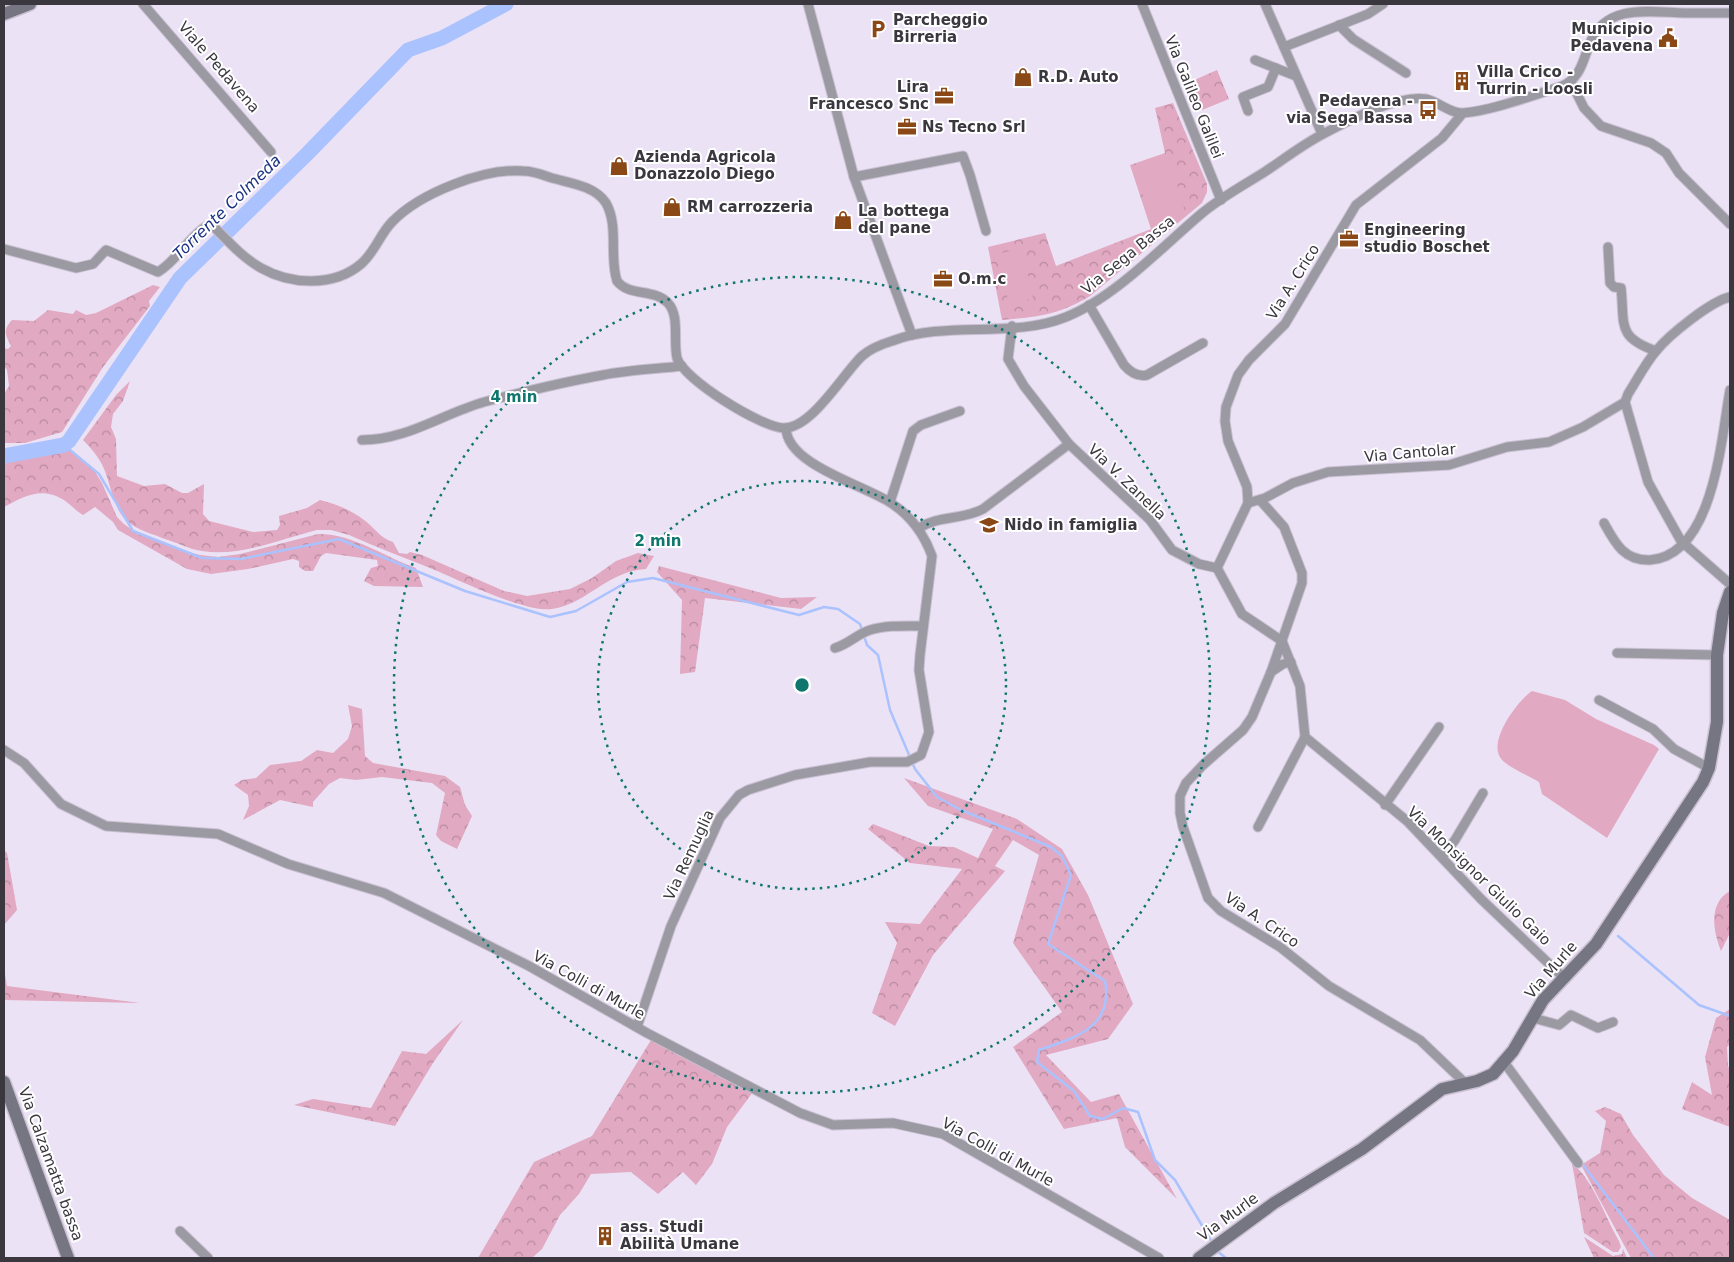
<svg xmlns="http://www.w3.org/2000/svg" width="1734" height="1262" font-family="'DejaVu Sans',sans-serif">
<defs>
<pattern id="forest-crowns" width="20" height="18" patternUnits="userSpaceOnUse" patternTransform="scale(1.25)"><rect width="20" height="18" fill="#e1a9c2"/><path d="M2 6a3 3 0 1 1 6 0M12 15a3 3 0 1 1 6 0" fill="none" stroke="#b88a9f"/></pattern>
</defs>
<rect width="100%" height="100%" fill="#ece2f6"/>
<g fill="url(#forest-crowns)">
<path d="M1217 70 1229 99 1202 110 1190 82Z"/>
<path d="M1173 103 1207 184V192L1202 203 1090 296C1059 315 1037 317 1002 320L988 247 1045 233 1056 266 1151 229 1130 165 1165 153 1155 108Z"/>
<path d="M153 285 160 287 149 301 150 306 103 367 62 432 25 443H4V394L9 386 7 370 4 366V348L8 349 11 346C5 334 3 330 12 320L34 321 48 310 73 314 76 310 86 315 96 313Z"/>
<path d="M130 381 123 401 113 414 111 427 116 439 117 476 144 486 165 484 182 493H188L204 484 203 514 209 521 253 532 277 530 280 525 279 516 307 508 320 500C334 503 353 511 364 520 375 528 380 538 393 542L399 553 407 554 410 552 422 555 504 591 527 596 570 589 592 578 616 561 638 553 654 556 646 569C607 571 587 604 552 609 525 613 457 579 430 568 403 557 376 547 349 535L331 530H317C281 539 240 557 202 551 188 549 176 542 162 538 148 532 133 529 123 517 114 505 111 488 106 474 102 461 93 450 83 440L116 395Z"/>
<path d="M61 443 94 470 102 483 117 517 124 524 135 532 178 549 200 555 218 557 240 554 318 534C351 533 385 557 416 568L423 587 374 586 364 581 371 568 378 566 377 560 326 553 321 556 313 571H305L299 567V561L293 559 248 569 211 574 187 569 118 530 113 522 95 507 83 515C76 511 70 504 64 500 42 486 24 496 4 507V464L27 454 30 448Z"/>
<path d="M659 566 781 598 817 597 801 609 705 598 695 672 680 674 682 600 657 572Z"/>
<path d="M348 705 362 709 365 756 373 763 445 776 460 787 465 805 472 816 457 849 441 841 436 835 445 793 432 783 382 777 356 780 340 778 329 784 313 802V807L280 800 243 820 249 806 248 795 234 785 242 780 256 778 270 765 301 761 317 750 333 753 348 739 352 726Z"/>
<path d="M904 778 1017 819 1062 849 1088 895 1133 1004 1108 1039 1046 1055 1091 1102 1119 1094 1177 1199 1125 1147 1117 1118 1064 1129 1013 1047 1062 1012 1013 943 1039 855 1013 840 995 866 1005 871 933 955 895 1026 872 1013 897 943 885 922 920 924 962 869 910 863 868 829 873 824 929 846 954 847 978 858 993 829 928 806Z"/>
<path d="M4 850 7 853 17 910 4 925Z"/>
<path d="M1730 891V933L1721 951C1713 931 1708 903 1730 891Z"/>
<path d="M4 968 7 986 140 1003 4 1000Z"/>
<path d="M1730 1009V1044L1727 1047 1728 1066 1730 1070V1127L1682 1109 1692 1082 1712 1095 1705 1057 1716 1018Z"/>
<path d="M463 1020 433 1063 395 1126 294 1105 313 1099 371 1108 402 1051 426 1054Z"/>
<path d="M651 1040 753 1092 727 1127 712 1164 696 1185 683 1172 658 1194 631 1172 591 1174 579 1194 560 1215 542 1249 532 1258H478L534 1162 592 1136Z"/>
<path d="M1605 1107 1621 1114 1633 1135 1664 1175 1692 1198 1730 1220V1258H1631L1581 1165 1600 1153 1606 1121 1595 1111Z"/>
<path d="M1572 1163C1594 1181 1605 1217 1619 1241L1621 1247 1618 1252H1613L1584 1233Z"/>
<path d="M1584 1237 1613 1256 1622 1254 1623 1249 1627 1258H1594Z"/>
</g>
<g fill="#e1a9c2">
<path d="M1168 155 1185 211 1151 222 1134 166Z"/>
<path d="M1022 249 1033 298 1009 304 997 254Z"/>
<path d="M1532 691 1565 700 1596 719 1654 745 1659 749 1607 838 1542 794 1539 782C1528 775 1511 769 1502 760 1486 743 1517 701 1532 691Z"/>
</g>
<g fill="none" stroke-linecap="round" stroke-linejoin="round">
<g stroke="#aac2fd" stroke-width="2.5">
<path d="M64 445 99 474 133 531 202 558 241 559 339 539 465 591 550 617 576 611 627 582 653 578 799 615 824 607 838 609 860 624 867 645 878 655 890 710 915 769 937 797 961 810 1051 847 1062 856 1071 875 1048 944 1105 981C1114 1028 1074 1038 1039 1050L1037 1062 1074 1091 1090 1116 1103 1119 1123 1108 1138 1112 1155 1160 1175 1180 1213 1244"/>
<path d="M1618 936 1699 1005 1730 1016"/>
<path d="M1581 1162 1654 1258"/>
<path d="M1217 1251 1226 1258"/>
</g>
<path stroke="#aac2fd" stroke-width="15" d="M4 456 64 445 69 441 180 278 307 154 408 50 442 38 506 4"/>
<g stroke="#c9c0d1" stroke-width="11">
<g id="street">
<path d="M143 4 271 152"/>
<path d="M808 4 854 177 912 335"/>
<path d="M1142 4 1221 200"/>
<path d="M1265 4 1322 134"/>
<path d="M1339 25 1353 39 1406 73"/>
<path d="M1284 47 1368 14 1383 4"/>
<path d="M1255 60 1296 76"/>
<path d="M1571 82 1584 108 1601 126 1651 143 1666 153 1679 173 1730 224"/>
<path d="M1248 111 1243 97 1268 87 1276 68"/>
<path d="M854 177 963 156 970 175 986 231"/>
<path d="M1608 247 1610 283 1614 287 1621 288C1625 324 1616 337 1656 351"/>
<path d="M4 249 76 268 93 264 106 250 158 272C178 260 188 237 208 225L213 226C228 241 243 258 261 268 291 285 334 287 361 264 375 252 380 234 392 222 420 193 484 168 523 171 533 171 543 175 552 178 570 183 595 186 606 203 619 226 609 257 617 281 629 297 654 288 668 303 680 316 673 341 677 358 683 379 762 428 784 428 812 428 843 374 862 356 870 349 882 344 892 341 947 320 1012 339 1066 317 1114 298 1162 247 1201 214 1220 198 1242 186 1263 173 1283 160 1303 144 1325 133 1350 120 1399 94 1426 99 1439 102 1451 114 1463 113 1491 111 1534 95 1562 86 1581 78 1583 60 1590 43 1606 3 1650 12 1684 13 1699 13 1715 13 1730 13"/>
<path d="M1089 305 1124 365C1130 372 1137 377 1147 375L1203 343"/>
<path d="M1012 326 1008 359 1024 386 1069 444 1150 520 1172 550 1199 564 1217 568"/>
<path d="M1625 402 1648 482 1681 541 1730 584"/>
<path d="M362 440C407 440 442 414 484 402 523 392 563 382 603 375 629 370 656 369 682 366"/>
<path d="M1260 500 1284 527 1302 573V583L1271 672 1283 664 1291 662"/>
<path d="M890 502 913 431 921 425 960 411"/>
<path d="M1248 503 1265 498 1293 483 1328 472 1449 465 1507 447 1549 442 1583 427 1625 402 1628 394C1637 380 1645 364 1656 351 1669 335 1711 301 1730 297"/>
<path d="M1604 523C1615 543 1624 561 1650 560 1714 555 1721 439 1730 390"/>
<path d="M919 528C939 515 963 520 983 509L1069 444"/>
<path d="M1217 568 1248 503 1247 487 1228 441 1225 421 1226 407 1238 375 1249 360 1285 324 1356 205 1442 138 1462 114"/>
<path d="M1217 568 1242 614 1282 641"/>
<path d="M1282 641 1300 686 1305 737 1407 821 1481 899 1564 978"/>
<path d="M835 648C849 644 857 634 870 630 887 625 905 626 923 626"/>
<path d="M1617 653 1717 655"/>
<path d="M1271 672 1252 717 1243 730 1203 765 1186 783 1180 796V813L1183 827 1208 898 1221 911 1280 947 1329 986 1420 1040 1465 1083"/>
<path d="M1599 700 1653 729 1674 749 1709 768"/>
<path d="M4 750 24 763 61 804 106 826 218 834 288 864 384 893 529 966 647 1033 800 1113 833 1125 893 1123 943 1134 1159 1258"/>
<path d="M1385 805 1439 727"/>
<path d="M1258 827 1305 737"/>
<path d="M1442 857 1455 840 1483 793"/>
<path d="M1533 1018 1559 1025 1571 1015 1598 1028 1613 1022"/>
<path d="M637 1027 671 926 720 818 739 795 748 790 795 775 870 762H907L921 755 929 732 919 670 920 655 932 556C924 534 911 516 891 503 864 485 787 465 786 428"/>
<path d="M1504 1062 1578 1163"/>
<path d="M180 1231 208 1258"/>
</g>
</g>
<g stroke="#c9c0d1" stroke-width="15">
<g id="secondary">
<path d="M4 14 30 4"/>
<path d="M4 1082 68 1258"/>
<path d="M1199 1258 1274 1203 1362 1149 1442 1089 1477 1081 1493 1074 1513 1051 1543 1000 1596 944 1703 782 1709 768 1717 722V655L1723 613 1730 592"/>
</g>
</g>
<use href="#street" stroke="#9b9aa3" stroke-width="9"/>
<use href="#secondary" stroke="#767683" stroke-width="12"/>
</g>
<g fill="none" stroke="#0f766e" stroke-width="2.5" stroke-dasharray="2.5 5">
<circle cx="802" cy="685" r="204"/>
<circle cx="802" cy="685" r="408"/>
</g>
<defs>
<g id="parking-bare" transform="scale(1.5)"><path d="M-3.5-5.5H1a3.5 3.5 0 0 1 0 7H-1V5.5H-3.5ZM-1-3.4V-.6H.8a1.4 1.4 0 0 0 0-2.8Z" fill="#8a4817" stroke="#fff" stroke-width="2.5" paint-order="stroke"/></g>
<g id="civic-bare" transform="scale(1.5)"><path d="M-.6-6.5H3V-4.5H.6V-3L4-1V1h2V6H-6V1h2V-1L-.6-3ZM-1.2 2.5V6h2.4V2.5Z" fill="#8a4817" stroke="#fff" stroke-width="2.5" paint-order="stroke"/></g>
<g id="shop-bare" transform="scale(1.5)"><path d="M-5-2.5h2.3a2.7 3.5 0 0 1 5.4 0H5L5.5 6h-11ZM-1.5-2.5h3a1.5 2.3 0 0 0-3 0Z" fill="#8a4817" stroke="#fff" stroke-width="2.5" paint-order="stroke"/></g>
<g id="building-bare" transform="scale(1.5)"><path d="M-4-6H4V6H1V3H-1V6H-4ZM-2.5-4.3h1.7v1.8h-1.7ZM.8-4.3h1.7v1.8H.8ZM-2.5-1h1.7V.8h-1.7ZM.8-1h1.7V.8H.8Z" fill="#8a4817" stroke="#fff" stroke-width="2.5" paint-order="stroke"/></g>
<g id="office-bare" transform="scale(1.5)"><path d="M-6-3h4V-5.5h4V-3h4V5H-6ZM-1-4.5V-3h2v-1.5ZM-6 0V1H6V0Z" fill="#8a4817" stroke="#fff" stroke-width="2.5" paint-order="stroke"/></g>
<g id="bus-bare" transform="scale(1.5)"><path d="M-5-6H5V4H4V6H2V4H-2V6H-4V4H-5ZM-3.5-4V0h7V-4ZM-3.5 1.2v1.5H-2V1.2ZM2 1.2v1.5H3.5V1.2Z" fill="#8a4817" stroke="#fff" stroke-width="2.5" paint-order="stroke"/></g>
<g id="school-bare" transform="scale(1.5)"><path d="M0-5L7-2L0 1L-7-2ZM-4 1L0 2.5L4 1V4Q0 6-4 4Z" fill="#8a4817" stroke="#fff" stroke-width="2.5" paint-order="stroke"/></g>
</defs>
<g fill-rule="evenodd">
<use href="#parking-bare" x="878" y="29"/>
<use href="#civic-bare" x="1668" y="38"/>
<use href="#shop-bare" x="1023" y="77"/>
<use href="#building-bare" x="1462" y="81"/>
<use href="#office-bare" x="944" y="96"/>
<use href="#bus-bare" x="1428" y="110"/>
<use href="#office-bare" x="907" y="127"/>
<use href="#shop-bare" x="619" y="166"/>
<use href="#shop-bare" x="672" y="207"/>
<use href="#shop-bare" x="843" y="220"/>
<use href="#office-bare" x="1349" y="239"/>
<use href="#office-bare" x="943" y="279"/>
<use href="#school-bare" x="989" y="525"/>
<use href="#building-bare" x="605" y="1236"/>
</g>
<g text-anchor="middle" dominant-baseline="central" stroke-width="4" stroke-linejoin="round" paint-order="stroke">
<g font-size="15" font-weight="bold" fill="#3b373f" stroke="#fff" text-anchor="start">
<text x="893" y="20">Parcheggio<tspan x="893" dy="17">Birreria</tspan></text>
<text x="1653" y="29" text-anchor="end">Municipio<tspan x="1653" dy="17">Pedavena</tspan></text>
<text x="1477" y="72">Villa Crico -<tspan x="1477" dy="17">Turrin - Loosli</tspan></text>
<text x="1038" y="77">R.D. Auto</text>
<text x="929" y="87" text-anchor="end">Lira<tspan x="929" dy="17">Francesco Snc</tspan></text>
<text x="1413" y="101" text-anchor="end">Pedavena -<tspan x="1413" dy="17">via Sega Bassa</tspan></text>
<text x="922" y="127">Ns Tecno Srl</text>
<text x="634" y="157">Azienda Agricola<tspan x="634" dy="17">Donazzolo Diego</tspan></text>
<text x="687" y="207">RM carrozzeria</text>
<text x="858" y="211">La bottega<tspan x="858" dy="17">del pane</tspan></text>
<text x="1364" y="230">Engineering<tspan x="1364" dy="17">studio Boschet</tspan></text>
<text x="958" y="279">O.m.c</text>
<text x="1004" y="525">Nido in famiglia</text>
<text x="620" y="1227">ass. Studi<tspan x="620" dy="17">Abilità Umane</tspan></text>
</g>
<g font-size="15" fill="#3b373f" stroke="#fff">
<text transform="translate(219 67) rotate(49)">Viale Pedavena</text>
<text transform="translate(1194 97) rotate(68)">Via Galileo Galilei</text>
<text transform="translate(1128 255) rotate(-39)">Via Sega Bassa</text>
<text transform="translate(1293 282) rotate(-58)">Via A. Crico</text>
<text transform="translate(1410 453) rotate(-5)">Via Cantolar</text>
<text transform="translate(1127 482) rotate(44)">Via V. Zanella</text>
<text transform="translate(689 855) rotate(-65)">Via Remuglia</text>
<text transform="translate(1479 876) rotate(44)">Via Monsignor Giulio Gaio</text>
<text transform="translate(1262 920) rotate(34)">Via A. Crico</text>
<text transform="translate(1551 970) rotate(-49)">Via Murle</text>
<text transform="translate(589 985) rotate(29)">Via Colli di Murle</text>
<text transform="translate(998 1152) rotate(29)">Via Colli di Murle</text>
<text transform="translate(51 1164) rotate(70)">Via Calzamatta bassa</text>
<text transform="translate(1228 1217) rotate(-36)">Via Murle</text>
</g>
<g font-size="16" font-style="italic" fill="#1c3284" stroke="#fff">
<text transform="translate(227 207) rotate(-44)">Torrente Colmeda</text>
</g>
</g>
<circle cx="802" cy="685" r="8" fill="#0f766e" stroke="#fff" stroke-width="2.5"/>
<g font-size="15" text-anchor="middle" font-weight="bold" fill="#0f766e" stroke="#fff" stroke-width="4" stroke-linejoin="round" paint-order="stroke">
<text x="514" y="402">4 min</text>
<text x="658" y="546">2 min</text>
</g>
<rect width="1734" height="1262" fill="none" stroke="#3b373f" stroke-width="10"/>
</svg>
